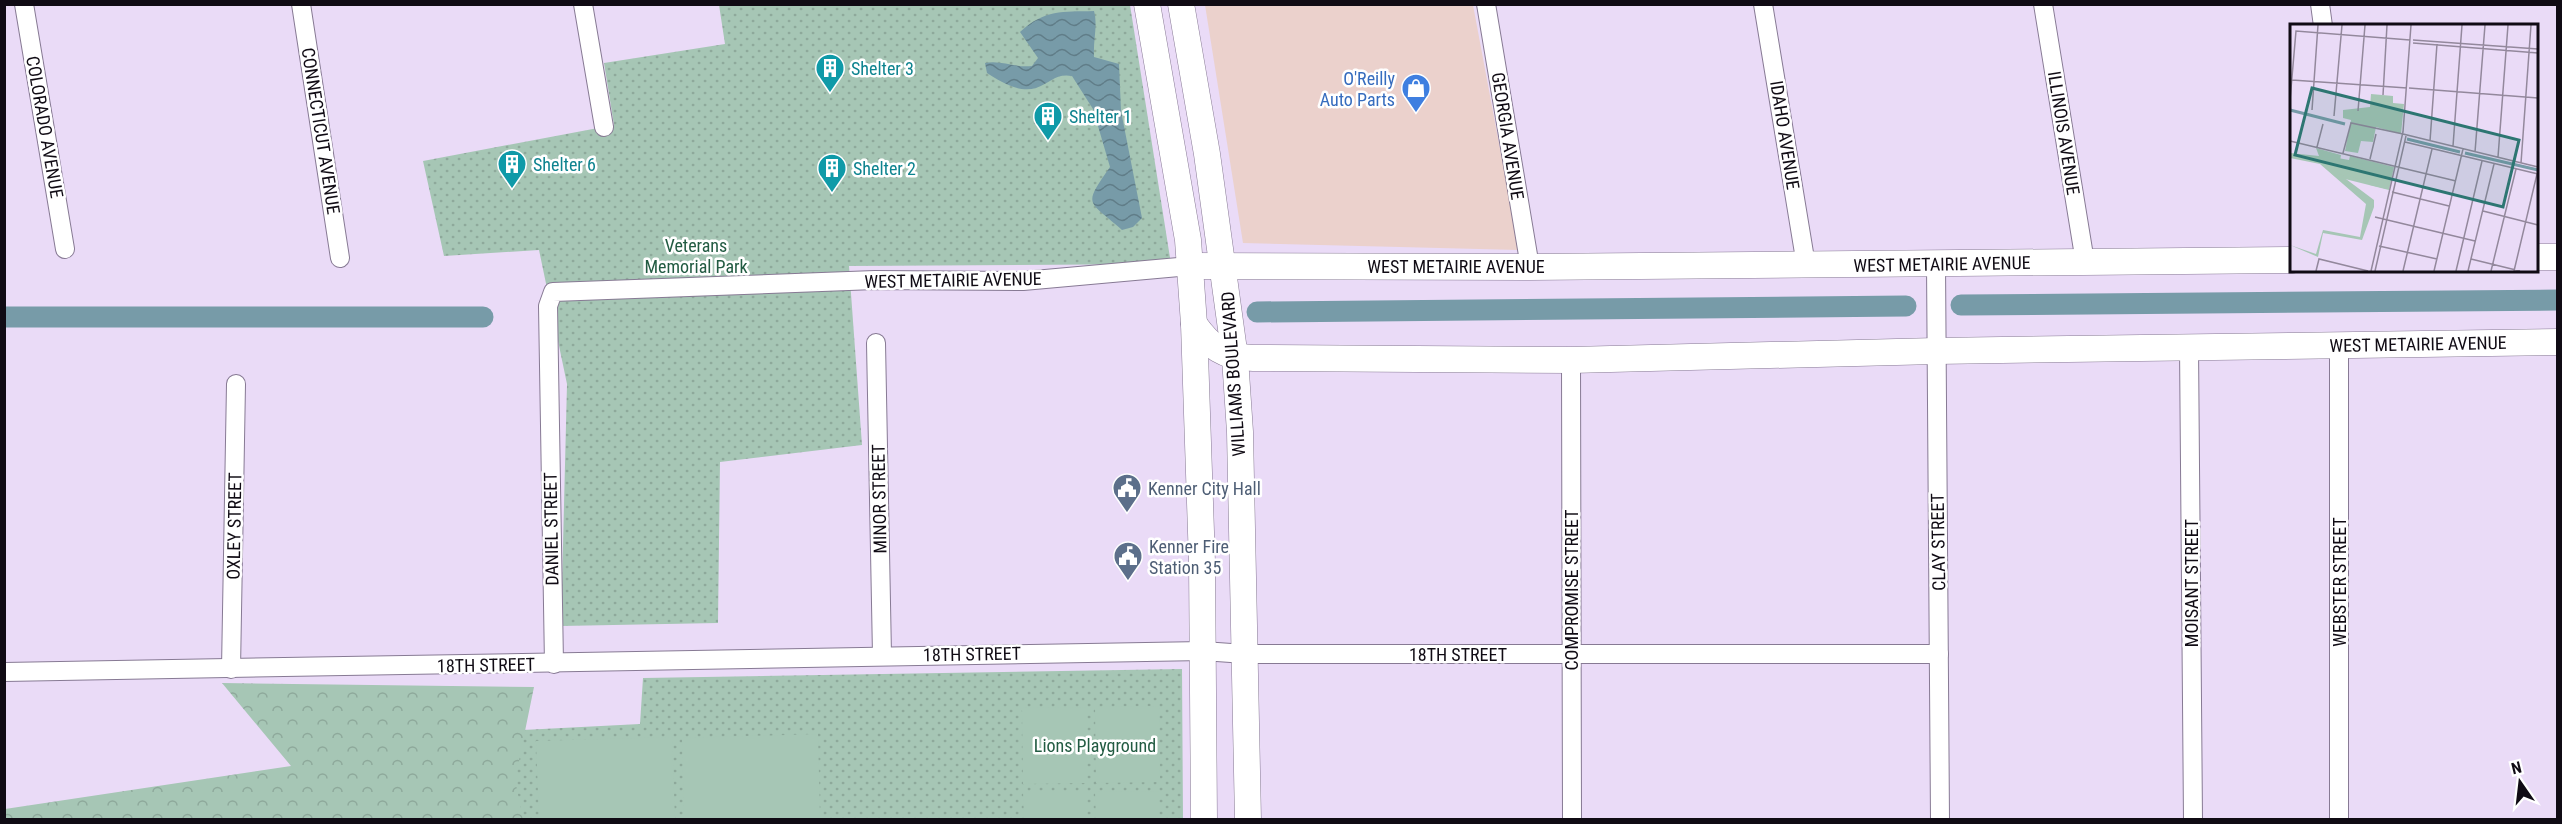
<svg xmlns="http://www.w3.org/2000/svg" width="2562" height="824" font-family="'Roboto Condensed',sans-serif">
<defs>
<pattern id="grass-dots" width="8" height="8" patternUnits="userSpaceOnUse" patternTransform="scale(1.5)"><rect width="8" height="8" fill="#a6c6b5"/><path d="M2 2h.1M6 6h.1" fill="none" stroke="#8ea99b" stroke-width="1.8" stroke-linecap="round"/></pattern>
<pattern id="forest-crowns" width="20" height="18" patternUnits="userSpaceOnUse" patternTransform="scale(1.5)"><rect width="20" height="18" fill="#a6c6b5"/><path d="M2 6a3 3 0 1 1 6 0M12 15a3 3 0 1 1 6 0" fill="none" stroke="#8ea99b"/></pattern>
<pattern id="water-waves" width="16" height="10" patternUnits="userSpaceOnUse" patternTransform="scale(1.5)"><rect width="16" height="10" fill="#779ba8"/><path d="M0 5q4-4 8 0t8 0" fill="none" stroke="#607d88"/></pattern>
</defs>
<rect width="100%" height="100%" fill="#eadbf7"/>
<path fill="#ebd1cc" d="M1205 5H1473L1519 250 1243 243Z"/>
<g fill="url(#grass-dots)">
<path d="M719 5H1130L1171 264 849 266 862 445 720 462 718 623 561 626 567 384 539 250 444 256 423 161 614 125 604 63 725 44Z"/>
<path d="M1182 669 1183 819 400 820 426 735 640 724 643 678Z"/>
</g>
<path fill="url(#forest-crowns)" d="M222 683 534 687 515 780 523 819H5V809L291 766Z"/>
<g fill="#a6c6b5">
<path d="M1159 706 1160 782 1096 783 1095 707Z"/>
<path d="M1086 707V783L1023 784 1022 708Z"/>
<path d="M818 734 820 819H684L682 738Z"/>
<path d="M672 737 675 819H539L536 741Z"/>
<path d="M1159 791V819H1096L1095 792Z"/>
<path d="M1023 792H1087V819H1024Z"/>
</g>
<path fill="url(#water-waves)" d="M1094 11C1098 26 1093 39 1094 57L1119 64 1121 111 1142 218 1133 227 1122 230C1088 200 1082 207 1110 167L1093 109 1072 76C1056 73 1050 83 1036 88 1019 93 1001 82 987 73L985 63C1002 60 1015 68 1032 66L1038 58 1020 32C1045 9 1062 12 1094 11Z"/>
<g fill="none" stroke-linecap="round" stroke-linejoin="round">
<g stroke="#779ba8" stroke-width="21">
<path d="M1961 305 2558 300"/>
<path d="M1257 312 1906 306"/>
<path d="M4 317H483"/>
</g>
<g stroke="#877a94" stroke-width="20">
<g id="minor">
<path d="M24 4 65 249"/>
<path d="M301 4 340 258"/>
<path d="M583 4 604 127"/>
<path d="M1486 4 1530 267"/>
<path d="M1763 4 1806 265"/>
<path d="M2043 4 2085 262"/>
<path d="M2320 4 2323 26"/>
<path d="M1936 264 1940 820"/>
<path d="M876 343 882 655"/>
<path d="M2339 345V820"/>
<path d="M2189 346 2193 820"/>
<path d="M1571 360 1572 820"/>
<path d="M554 664 548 306 553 292 875 280 1023 281 1190 266"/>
<path d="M231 669 236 384"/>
<path d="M4 672 1203 651 1245 654H1939"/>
</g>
</g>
<g stroke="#877a94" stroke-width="27">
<g id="secondary">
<path d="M1147 4 1188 240 1194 324 1202 562 1204 820"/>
<path d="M1181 4 1207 154 1235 358 1240 432 1248 820"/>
<path d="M2536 257H2558"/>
<path d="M1190 266 1530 267 2292 260"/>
<path d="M1194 324C1211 347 1222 357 1253 358L1571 360 1936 351 2558 342"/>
</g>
</g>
<use href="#minor" stroke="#fff" stroke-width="18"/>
<use href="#secondary" stroke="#fff" stroke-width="26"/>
</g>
<defs>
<g id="building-pin" transform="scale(1.5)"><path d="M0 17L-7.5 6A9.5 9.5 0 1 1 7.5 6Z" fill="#0f9aa8" stroke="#fff"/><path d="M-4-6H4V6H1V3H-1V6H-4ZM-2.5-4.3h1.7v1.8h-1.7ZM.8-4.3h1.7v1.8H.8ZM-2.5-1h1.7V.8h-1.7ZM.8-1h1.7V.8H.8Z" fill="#fff"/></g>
<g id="shop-pin" transform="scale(1.5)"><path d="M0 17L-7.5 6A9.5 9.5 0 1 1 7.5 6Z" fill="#3f7fe0" stroke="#fff"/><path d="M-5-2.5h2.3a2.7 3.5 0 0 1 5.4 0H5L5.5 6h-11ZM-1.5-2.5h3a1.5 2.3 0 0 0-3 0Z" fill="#fff"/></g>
<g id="civic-pin" transform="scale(1.5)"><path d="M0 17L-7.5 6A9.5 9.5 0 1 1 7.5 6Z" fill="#5c6f8a" stroke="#fff"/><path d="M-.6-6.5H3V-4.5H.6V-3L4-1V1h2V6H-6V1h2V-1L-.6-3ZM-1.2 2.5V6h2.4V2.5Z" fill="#fff"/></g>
</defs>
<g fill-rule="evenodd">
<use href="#building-pin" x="830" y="68"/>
<use href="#shop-pin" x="1416" y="88"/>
<use href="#building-pin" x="1048" y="116"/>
<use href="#building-pin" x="512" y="164"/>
<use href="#building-pin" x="832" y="168"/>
<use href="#civic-pin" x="1127" y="488"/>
<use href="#civic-pin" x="1128" y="556"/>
</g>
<g text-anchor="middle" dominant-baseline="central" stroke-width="5" stroke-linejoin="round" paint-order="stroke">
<g font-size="18" fill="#0d838f" stroke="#fff" text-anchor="start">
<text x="851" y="68">Shelter 3</text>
<text x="1069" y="116">Shelter 1</text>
<text x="533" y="164">Shelter 6</text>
<text x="853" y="168">Shelter 2</text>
</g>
<g font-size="18" fill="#366cbe" stroke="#fff" text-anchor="end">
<text x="1395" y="78">O'Reilly<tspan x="1395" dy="21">Auto Parts</tspan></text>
</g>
<g font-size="18" fill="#100b14" stroke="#fff">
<text transform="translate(45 127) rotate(80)">COLORADO AVENUE</text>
<text transform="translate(321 131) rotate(81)">CONNECTICUT AVENUE</text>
<text transform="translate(2064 133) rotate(81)">ILLINOIS AVENUE</text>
<text transform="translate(1785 135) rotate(81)">IDAHO AVENUE</text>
<text transform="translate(1508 136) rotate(81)">GEORGIA AVENUE</text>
<text transform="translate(1942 264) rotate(-1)">WEST METAIRIE AVENUE</text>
<text x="1456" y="266">WEST METAIRIE AVENUE</text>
<text transform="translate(953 280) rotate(-1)">WEST METAIRIE AVENUE</text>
<text transform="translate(2418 344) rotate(-1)">WEST METAIRIE AVENUE</text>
<text transform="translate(1233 374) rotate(-94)">WILLIAMS BOULEVARD</text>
<text transform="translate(879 499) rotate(-91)">MINOR STREET</text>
<text transform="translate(234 526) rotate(-89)">OXLEY STREET</text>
<text transform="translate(551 529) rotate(-91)">DANIEL STREET</text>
<text transform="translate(1938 542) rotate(-91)">CLAY STREET</text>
<text transform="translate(2339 582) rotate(-90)">WEBSTER STREET</text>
<text transform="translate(2191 583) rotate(-90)">MOISANT STREET</text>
<text transform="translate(1571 590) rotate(-90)">COMPROMISE STREET</text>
<text transform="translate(972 654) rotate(-1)">18TH STREET</text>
<text x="1458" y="654">18TH STREET</text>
<text transform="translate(486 665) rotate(-1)">18TH STREET</text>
</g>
<g font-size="18" fill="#225b42" stroke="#fff">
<text x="696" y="245">Veterans<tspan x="696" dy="21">Memorial Park</tspan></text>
<text x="1095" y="745">Lions Playground</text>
</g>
<g font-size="18" fill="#4e5e75" stroke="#fff" text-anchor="start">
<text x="1148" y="488">Kenner City Hall</text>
<text x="1149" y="546">Kenner Fire<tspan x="1149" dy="21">Station 35</tspan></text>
</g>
</g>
<g transform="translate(2290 24)">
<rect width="248" height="248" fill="#eadbf7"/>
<path d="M81 70 103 72V79L114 80 111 110 86 103 83 118 71 117 68 129 55 127 61 96 53 94V86L80 83ZM60 132 104 143 99 166 51 154 37 141 42 133 59 136Z" fill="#a6c6b5"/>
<path d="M26 124 51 131 48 149 84 176V183L72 216 33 209 28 233 0 221 26 230 33 206 70 213 76 180 30 140 0 134V129L29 132Z" fill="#a6c6b5"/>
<path d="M50 135 73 140 70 155 47 150ZM90 142 102 145 97 165 80 161 82 155 87 156Z" fill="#a6c6b5"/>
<path fill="none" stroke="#779ba8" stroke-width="3" d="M0 86 55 100M117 115 170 128M175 129 248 146"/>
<path fill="none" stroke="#93889c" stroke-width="1.5" d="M123 16 248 25M123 19 248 29M2 56 117 64M119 64 248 74M93 71 97 1M0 76 6 7 120 16M22 86 28 1M68 87 75 1M44 92 52 1M113 110 248 143M0 117 166 157M140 117 147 20M115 118 248 150M163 122 172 1M27 123 33 100M185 128 195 1M53 129 61 99 113 110M208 133 218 1M80 135 86 110M231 139 241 1M102 168 159 182M193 187 248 201M85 193 185 217M89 222 147 235M181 235 230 247M26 247 29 235 78 247M81 247 113 108 121 1M85 247 116 112M113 247 142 125M144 247 173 125M166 247 192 137M178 247 204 140M201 247 226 145M224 247 247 150"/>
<path fill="#2d7672" fill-opacity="0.15" stroke="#2d7672" stroke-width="3" d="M22 64 229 116 213 183 5 131Z"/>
<rect width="248" height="248" fill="none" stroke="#100b14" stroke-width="3"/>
</g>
<rect width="2562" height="824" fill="none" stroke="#100b14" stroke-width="12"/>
<g transform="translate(2520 782) rotate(346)" stroke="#ffffff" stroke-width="4.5" paint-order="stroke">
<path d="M0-4.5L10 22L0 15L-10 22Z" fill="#100b14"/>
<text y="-9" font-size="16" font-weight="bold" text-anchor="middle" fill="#100b14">N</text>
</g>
</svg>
